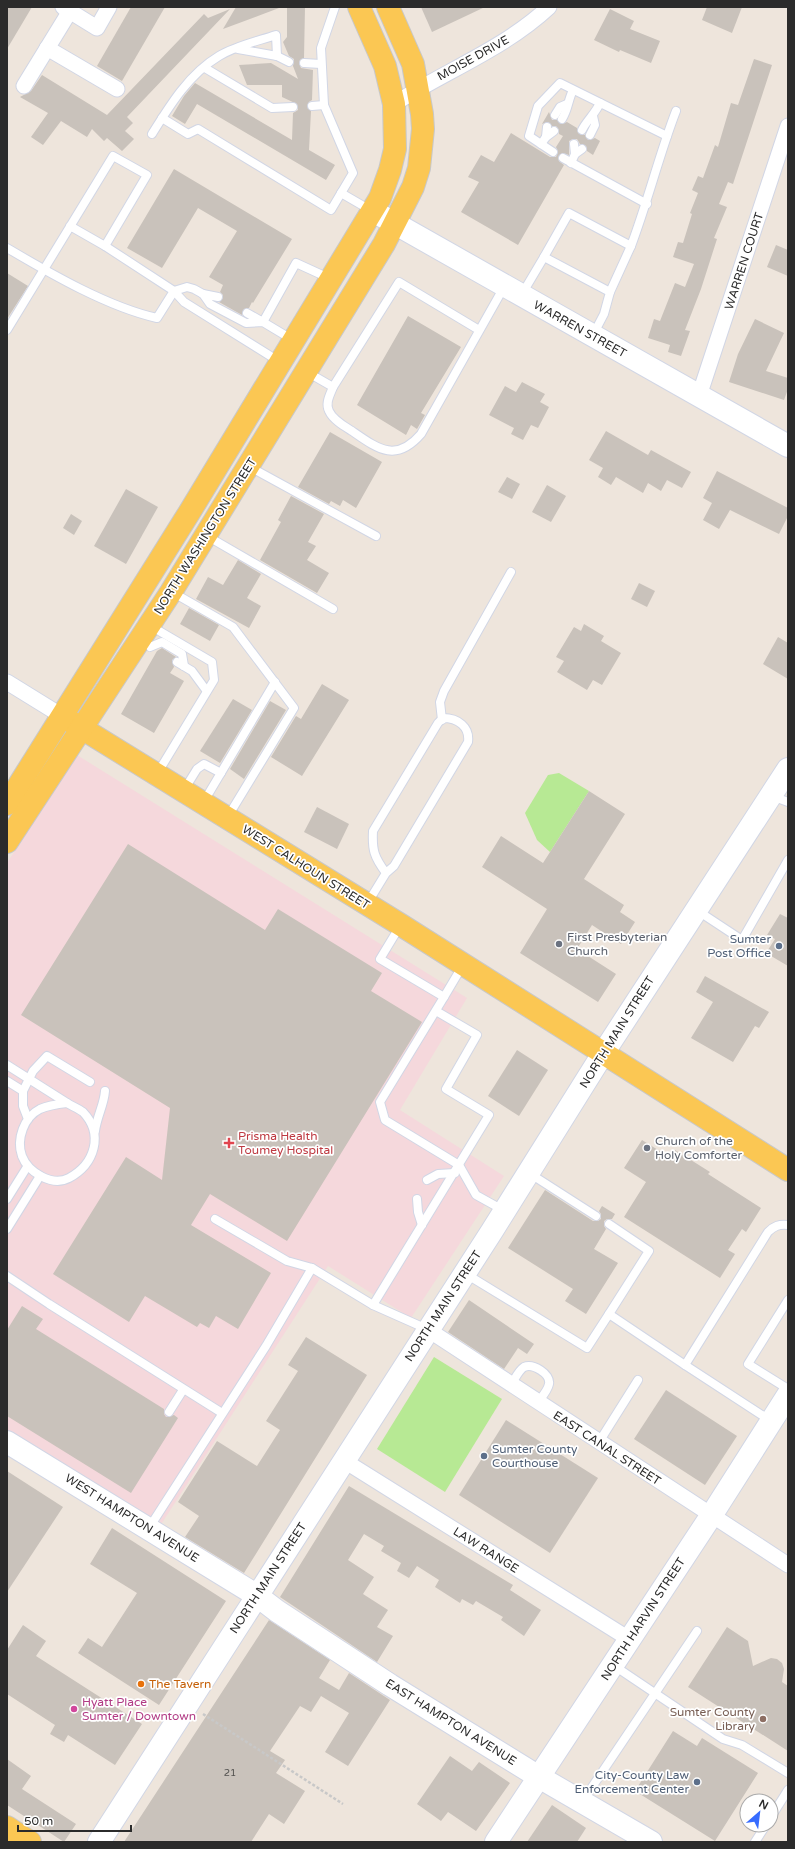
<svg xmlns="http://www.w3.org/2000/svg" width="795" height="1849" font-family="'Varela Round',sans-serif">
<rect width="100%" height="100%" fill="#eee5dc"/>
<path fill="#f5d8dc" d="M77 755 467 998 400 1110 504 1176 411 1318 328 1266 160 1526 7 1433V863Z"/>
<g fill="#b7e994">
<path d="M559 773 589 791 550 852 537 840 525 813 548 775Z"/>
<path d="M434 1357 502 1399 445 1492 377 1449Z"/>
</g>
<g fill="#c9c2bb">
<path d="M7 7H32L7 49Z"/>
<path d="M131 7H165L122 81 97 66Z"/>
<path d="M236 7H279V8L223 29Z"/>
<path d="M287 7H305L304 58 300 60 299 63 301 68 313 70 312 100 309 102 307 106 311 111 309 150 335 165 326 180 197 104 185 124 172 116 184 96 195 83 292 140 293 113 298 110 297 104 282 97V85H247L239 65 271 63 298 79 293 66 294 59 289 56 283 42 287 37Z"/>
<path d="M421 7H485L432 32Z"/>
<path d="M707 7H742L732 33 702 20Z"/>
<path d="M230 9 127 117 133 123 125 131 134 139 122 151 107 138 104 141 92 129 87 137 61 121 43 145 31 137 48 113 20 97 31 91 42 75 107 115 204 14 208 18Z"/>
<path d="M610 9 634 21 630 29 660 41 651 63 620 50 619 52 594 40Z"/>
<path d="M754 59 772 65 733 184 728 182 719 204 727 207 714 238 717 239 701 289 685 330 690 331 681 356 668 352 670 345 648 338 654 319 660 321 675 283 685 287 694 264 673 257 678 242 683 243 692 214 690 213 698 193 692 190 698 176 703 178 715 145 718 147 731 103 738 105Z"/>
<path d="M549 112 552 120H557L562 124 567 122 577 128 578 133 585 135 588 140 595 138 600 141 593 155 587 151 586 146 580 144 577 139H573L569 141V155L562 153 558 158 559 161 564 165 518 245 461 212 479 182 468 177 481 155 494 162 511 133 550 157H556L558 152 556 147 563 136 559 134V130L556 126H552L548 122 542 124Z"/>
<path d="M174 169 292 239 253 303 252 302 249 308 244 309 242 315 219 302 223 298V295L220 292 223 285 209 277 237 231 198 208 162 268 127 248Z"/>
<path d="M776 245 788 250V276L767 267Z"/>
<path d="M7 273 28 286 7 319Z"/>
<path d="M408 316 461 347 421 413 425 415 417 429 411 425 406 435 357 405Z"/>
<path d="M755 319 784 333 766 371 788 378V389L784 400 729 382 738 354Z"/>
<path d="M522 382 545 394 540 402 549 407 538 428 531 425 523 440 511 434 514 428 489 415 505 386 516 392Z"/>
<path d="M606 431 648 455 651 450 691 472 682 488 667 480 661 491 648 483 643 493 616 477 611 485 598 477 603 468 589 460Z"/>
<path d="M330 432 382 462 356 508 343 500 340 506 331 501 329 504 298 487Z"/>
<path d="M717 471 788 508V516L779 534 730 510 719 529 703 520 712 503 703 498Z"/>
<path d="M507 477 520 484 512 499 498 492Z"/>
<path d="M547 485 566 496 551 522 532 512Z"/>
<path d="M126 489 158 507 126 564 94 546Z"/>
<path d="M291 496 324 514 308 542 316 546 307 560 329 573 317 593 260 560 281 522 278 520Z"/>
<path d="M71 514 82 521 74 535 63 528Z"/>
<path d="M238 560 261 574 247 598 261 606 249 628 196 599 208 577 223 585Z"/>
<path d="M639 583 655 591 647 607 631 599Z"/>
<path d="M189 608 219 625 210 641 180 624Z"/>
<path d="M584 624 604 636 601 641 621 653 602 685 593 680 587 690 557 672 564 661 556 657 574 627 581 631Z"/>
<path d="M778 637 788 643V679L763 664Z"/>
<path d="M162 648 176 657 172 660 174 667 170 673 184 681 154 733 121 714 157 651Z"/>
<path d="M322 684 349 700 302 776 271 757 296 716 301 719Z"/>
<path d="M233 699 252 710 220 763 200 751Z"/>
<path d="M270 701 286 710 244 779 230 769Z"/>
<path d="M589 791 625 814 584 879 624 905 620 912 635 922 621 944 592 925 577 949 616 974 598 1002 520 953 547 909 482 867 501 836 543 863Z"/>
<path d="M317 807 349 824 337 849 304 832Z"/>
<path d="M128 844 265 930 278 909 382 973 371 991 422 1022 287 1241 210 1194 191 1225 271 1273 238 1329 216 1316 209 1328 200 1323 197 1327 145 1296 129 1322 53 1274 126 1157 162 1180 170 1108 21 1015Z"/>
<path d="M780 914 788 918V966L766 953 775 939 767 935Z"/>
<path d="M705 976 769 1012 759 1028 755 1026 733 1062 691 1038 713 1002 696 992Z"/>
<path d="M517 1050 548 1070 519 1116 488 1096Z"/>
<path d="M642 1140 671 1158 675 1150 710 1172 708 1174 761 1208 746 1232 742 1229 728 1250 735 1254 720 1278 624 1217 646 1182 624 1168Z"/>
<path d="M545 1190 593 1221H598L601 1219V1214L599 1211 602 1206 615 1214 612 1219H607L604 1221V1226L606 1229 594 1249 618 1263 586 1314 565 1301 573 1289 508 1248Z"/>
<path d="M469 1300 534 1344 527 1354 518 1348 504 1369 448 1332Z"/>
<path d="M22 1306 43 1319 36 1329 164 1409V1414L166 1417 174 1415 178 1418 131 1493 7 1416V1330Z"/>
<path d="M306 1337 367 1375 244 1573 185 1537 199 1516 178 1502 217 1441 257 1466 280 1430 266 1421 298 1371 288 1365Z"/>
<path d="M666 1390 737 1436 705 1485 634 1439Z"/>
<path d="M506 1420 598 1478 550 1553 459 1495Z"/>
<path d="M7 1471 63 1507 7 1592Z"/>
<path d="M349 1486 513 1585 510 1590 541 1610 524 1636 501 1620 503 1617 476 1601 473 1605 462 1599 460 1603 435 1587 439 1580 417 1566 409 1578 397 1571 401 1563 381 1551 384 1546 364 1534 348 1560 374 1577 363 1594 388 1610 377 1627 393 1636 377 1662 280 1597Z"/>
<path d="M112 1528 226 1601 159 1705 78 1653 88 1638 102 1647 137 1593 90 1564Z"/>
<path d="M269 1620 330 1660 319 1678 339 1690 349 1673 390 1700 348 1766 325 1752 349 1713 321 1696 311 1712 300 1706 270 1751 285 1760 276 1773 305 1791 284 1824 269 1814 251 1842H124Z"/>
<path d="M23 1625 46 1641 36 1656 142 1724 115 1765 68 1735 64 1742 50 1734 55 1725 7 1694V1650Z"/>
<path d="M727 1627 748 1641 753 1666 771 1658 777 1659 782 1663 784 1669 782 1682 788 1686V1751L688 1687Z"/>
<path d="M673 1731 697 1746 702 1738 758 1773 715 1841 635 1791Z"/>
<path d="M450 1756 472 1771 479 1762 510 1783 476 1831 448 1812 441 1821 417 1804Z"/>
<path d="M7 1759 31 1776 22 1789 76 1824 64 1842 7 1805Z"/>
<path d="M552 1805 586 1828 577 1842H527Z"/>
</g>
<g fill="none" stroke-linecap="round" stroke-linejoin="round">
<g stroke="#d1d6e5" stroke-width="10">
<g id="lane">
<path d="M238 49 277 56 289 62"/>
<path d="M304 63 321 64"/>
<path d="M205 68 272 108 293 107"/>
<path d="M312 106 324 105"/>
<path d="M555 115 560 107 567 104"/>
<path d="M162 118 188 134 198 129 331 210 353 173 324 105 321 48 335 7"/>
<path d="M562 119C568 110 568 100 573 90"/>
<path d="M582 130C587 120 595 114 600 103"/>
<path d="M152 134C170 105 189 74 219 56 235 46 258 41 276 35L277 56"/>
<path d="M590 135 595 125 593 116"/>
<path d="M546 137 554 131"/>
<path d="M541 144 546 137 547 127"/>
<path d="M574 144 575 154"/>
<path d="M553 152 529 136 538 106 560 83 667 136"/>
<path d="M563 158 647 204"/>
<path d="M571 163 575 154 582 149"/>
<path d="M341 193 372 211"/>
<path d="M105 246 174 291 184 302 280 362"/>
<path d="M7 248C51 274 108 307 157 318L174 291 187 287 194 289 203 294 210 304 246 323 263 322 293 340"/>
<path d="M610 292 631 246"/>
<path d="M203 294 218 297"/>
<path d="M522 294 544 257"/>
<path d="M247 313 263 322 296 263 331 279"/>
<path d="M7 330 113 156 147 175 105 246 70 226"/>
<path d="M479 330 399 282 333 387C330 395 325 403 329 411 333 420 344 426 352 431 378 449 396 463 421 434L504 287"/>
<path d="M593 335 604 314 610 292 544 257 569 213 631 246C648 201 659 155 676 111"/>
<path d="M307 372 333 387"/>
<path d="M248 466 376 536"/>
<path d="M207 536 333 609"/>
<path d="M172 592 233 627 294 708 227 818"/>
<path d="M149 625 212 662 214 680 157 774"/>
<path d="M150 647 162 642 182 654 184 666"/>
<path d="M177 662 192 671 206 690"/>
<path d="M442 720 440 702 444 691 511 572"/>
<path d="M184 790 197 769 204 764 221 773"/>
<path d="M772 796 788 802"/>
<path d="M203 803 275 682"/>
<path d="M367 904 386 873 394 866 468 742C470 727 458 718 443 718L438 723 373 831C372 850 374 857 386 873"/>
<path d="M698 911 742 940 788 860"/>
<path d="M400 926 380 959 444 997 380 1102 385 1120 459 1165 476 1195 503 1210"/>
<path d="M444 997 463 965"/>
<path d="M7 1065 67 1103"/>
<path d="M7 1081 23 1091V1106L28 1119"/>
<path d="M23 1091 33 1071 47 1056 90 1082"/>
<path d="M67 1103C72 1106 79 1109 83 1112 104 1134 95 1164 69 1178 52 1187 28 1172 22 1156 16 1139 24 1117 40 1109 49 1105 58 1104 67 1103Z"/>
<path d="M95 1131C97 1116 104 1105 105 1091"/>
<path d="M529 1173 596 1216"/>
<path d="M427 1180 438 1174 455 1173"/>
<path d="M7 1199 27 1167"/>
<path d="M417 1199 418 1212 422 1225"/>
<path d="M215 1219 287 1261 312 1268 373 1305 427 1329"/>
<path d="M7 1229 40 1176"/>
<path d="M466 1274 587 1348 609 1314 685 1365"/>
<path d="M7 1276 49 1304 222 1413"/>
<path d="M788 1300 748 1364 788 1389"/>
<path d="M373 1305 489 1115 446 1089 477 1035 436 1011"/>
<path d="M609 1314 649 1251 609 1224"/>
<path d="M511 1385C515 1379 518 1371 524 1367 533 1363 551 1374 549 1384 548 1390 542 1397 538 1402"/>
<path d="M169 1412 183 1390"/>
<path d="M771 1421 685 1365 768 1232C774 1226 779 1224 788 1225"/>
<path d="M599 1442 638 1380"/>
<path d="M149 1528 266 1346 312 1268"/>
<path d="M613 1665 723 1739 742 1745 788 1773"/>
<path d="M582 1802 697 1631"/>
<path d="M771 1817 788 1790"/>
<path d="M755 1842 766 1825"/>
</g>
</g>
<g stroke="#d1d6e5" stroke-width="17">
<g id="street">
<path d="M63 7 97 28 109 7"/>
<path d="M47 48 117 89"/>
<path d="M24 86 70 11"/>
<path d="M394 104C445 71 504 49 549 7"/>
<path d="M699 396 788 126"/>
<path d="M7 682 62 716"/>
<path d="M427 1329 788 1565"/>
<path d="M343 1460 629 1639"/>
</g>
</g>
<g stroke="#d1d6e5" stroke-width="24">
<g id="secondary">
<path d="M373 211 788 446"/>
<path d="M7 1442 256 1595 277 1611 390 1685 539 1777 651 1842"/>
<path d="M99 1842 492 1231 604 1052 788 769"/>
<path d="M496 1842 711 1516 788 1395"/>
</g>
</g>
<g stroke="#c8c8c8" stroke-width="24">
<g id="primary">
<path d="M70 721 401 925 788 1170"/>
<path d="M7 804 189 513 380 198 390 170 395 149 394 104 385 66 359 7"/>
<path d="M7 842 171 592 384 244 413 187 419 168 423 129 422 114 413 64 388 7"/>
<path d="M7 1827 30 1842"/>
</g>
</g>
<path stroke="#c8c8c8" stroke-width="2.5" stroke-dasharray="3 2" stroke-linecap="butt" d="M203 1714 343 1804"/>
<use href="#lane" stroke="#fff" stroke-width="8"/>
<use href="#street" stroke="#fff" stroke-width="15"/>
<use href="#secondary" stroke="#fff" stroke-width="22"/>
<use href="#primary" stroke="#fbc753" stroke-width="22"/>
</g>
<g fill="#6b7280" stroke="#fff" stroke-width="1.5">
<circle cx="559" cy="944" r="4"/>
<circle cx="647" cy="1148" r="4"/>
</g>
<g fill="#5c6f8a" stroke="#fff" stroke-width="1.5">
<circle cx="779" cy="946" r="4"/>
<circle cx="484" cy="1456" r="4"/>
<circle cx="697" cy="1782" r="4"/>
</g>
<path fill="#e0444e" stroke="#fff" stroke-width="1.5" d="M227 1137h4v4h4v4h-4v4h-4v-4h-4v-4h4z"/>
<circle fill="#e8710a" stroke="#fff" stroke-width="1.5" cx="141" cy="1684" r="4"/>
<circle fill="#d1479c" stroke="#fff" stroke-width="1.5" cx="74" cy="1709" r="4"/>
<circle fill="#8d6e63" stroke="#fff" stroke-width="1.5" cx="763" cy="1719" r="4"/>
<g text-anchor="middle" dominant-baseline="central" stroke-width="3.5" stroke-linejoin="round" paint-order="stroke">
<g font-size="10" fill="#52514f">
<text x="230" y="1773">21</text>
</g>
<g font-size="12" fill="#2b2b2b" stroke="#fff">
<text transform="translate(473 58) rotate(-29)">MOISE DRIVE</text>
<text transform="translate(744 261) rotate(-72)">WARREN COURT</text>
<text transform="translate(580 329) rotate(29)">WARREN STREET</text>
<text transform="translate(205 536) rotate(-58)">NORTH WASHINGTON STREET</text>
<text transform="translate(306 867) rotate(32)">WEST CALHOUN STREET</text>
<text transform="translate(617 1032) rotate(-58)">NORTH MAIN STREET</text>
<text transform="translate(443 1306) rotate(-57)">NORTH MAIN STREET</text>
<text transform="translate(607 1448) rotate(33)">EAST CANAL STREET</text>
<text transform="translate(132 1518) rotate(32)">WEST HAMPTON AVENUE</text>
<text transform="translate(486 1550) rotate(32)">LAW RANGE</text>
<text transform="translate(268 1578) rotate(-57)">NORTH MAIN STREET</text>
<text transform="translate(643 1619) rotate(-57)">NORTH HARVIN STREET</text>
<text transform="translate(451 1722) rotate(32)">EAST HAMPTON AVENUE</text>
</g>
<g font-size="12" fill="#5b616d" stroke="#fff" text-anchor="start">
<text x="567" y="937">First Presbyterian<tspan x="567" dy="14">Church</tspan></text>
<text x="655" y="1141">Church of the<tspan x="655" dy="14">Holy Comforter</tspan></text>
</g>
<g font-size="12" fill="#4e5e75" stroke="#fff" text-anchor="end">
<text x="771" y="939">Sumter<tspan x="771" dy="14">Post Office</tspan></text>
<text x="492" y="1449" text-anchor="start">Sumter County<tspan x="492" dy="14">Courthouse</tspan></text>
<text x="689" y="1775">City-County Law<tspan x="689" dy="14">Enforcement Center</tspan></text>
</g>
<g font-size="12" fill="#be3a42" stroke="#fff" text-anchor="start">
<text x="238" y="1136">Prisma Health<tspan x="238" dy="14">Toumey Hospital</tspan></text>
</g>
<g font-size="12" fill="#c56008" stroke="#fff" text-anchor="start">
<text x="149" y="1684">The Tavern</text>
</g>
<g font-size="12" fill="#b23c85" stroke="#fff" text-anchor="start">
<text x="82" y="1702">Hyatt Place<tspan x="82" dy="14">Sumter / Downtown</tspan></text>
</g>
<g font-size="12" fill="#785e54" stroke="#fff" text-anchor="end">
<text x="755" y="1712">Sumter County<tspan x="755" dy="14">Library</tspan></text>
</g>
</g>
<rect width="795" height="1849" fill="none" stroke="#2b2b2b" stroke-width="16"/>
<g transform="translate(759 1813) rotate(28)"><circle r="19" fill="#ffffff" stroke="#aaaaaa"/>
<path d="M0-3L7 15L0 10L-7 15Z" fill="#376cff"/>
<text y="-6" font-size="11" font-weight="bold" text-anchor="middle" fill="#2b2b2b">N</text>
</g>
<path d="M18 1825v6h113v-6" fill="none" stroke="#2b2b2b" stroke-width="2"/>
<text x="24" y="1825" font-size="12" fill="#2b2b2b" stroke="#ffffff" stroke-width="3" paint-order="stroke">50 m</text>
</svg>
